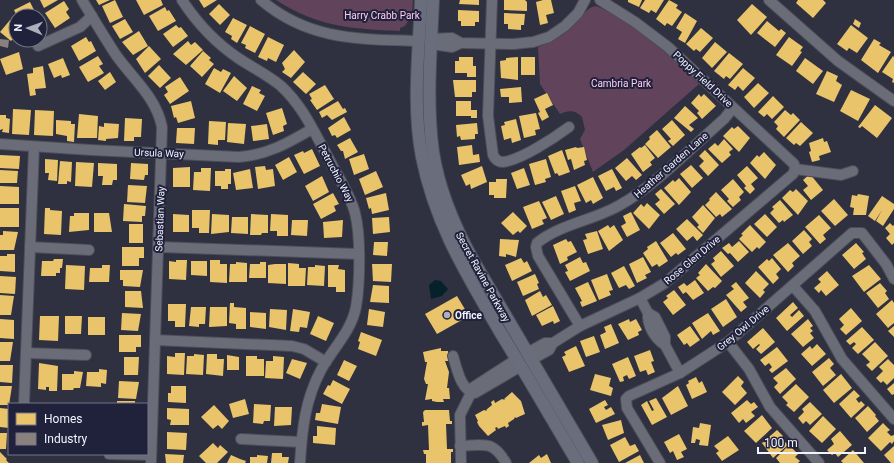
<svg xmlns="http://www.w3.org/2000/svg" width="894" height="463" font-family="Roboto,sans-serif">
<rect width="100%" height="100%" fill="#2f3140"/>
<g fill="#61435c">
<path d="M276 0H413L411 21H408L405 26 400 28V31C352 29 318 27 276 0Z"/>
<path d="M596 6C636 23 669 54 699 84L624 150 593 172 580 139 585 130 582 117C575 110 569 110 560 114L540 84 538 47C552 42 565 35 575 24 582 18 586 7 596 6Z"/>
</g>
<path fill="#07212b" d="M435 280 441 281 448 289 442 296 431 299 429 285Z"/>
<g fill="#e9c46a">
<path d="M40 0H58L44 8Z"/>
<path d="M96 0H110L99 5Z"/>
<path d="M115 0 123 17 110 23 102 6Z"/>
<path d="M136 0H161L163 5 144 15Z"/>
<path d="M199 0H217L204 8Z"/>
<path d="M460 0H479V5L459 4Z"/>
<path d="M504 0H525L527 2V11L504 10Z"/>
<path d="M543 0H551L554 13 546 15 548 23 540 25 536 2Z"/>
<path d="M628 0H642L639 7 628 2Z"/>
<path d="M645 0H664L656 13 651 10 649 13 640 8Z"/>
<path d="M669 0 678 5 676 8 682 12 672 26 667 23 665 26 656 19Z"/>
<path d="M798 0H823L826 3 813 18 796 3Z"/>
<path d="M64 1 69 9 66 12 70 18 55 28 45 13Z"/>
<path d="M30 2 37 16H17L14 10Z"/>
<path d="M219 4 230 15 220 25 209 14Z"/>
<path d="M752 4 767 17 751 35 737 20Z"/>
<path d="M165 7 167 11 169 10 176 21 158 31 149 16Z"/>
<path d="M458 10 479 11V22H475V26H461V21H458Z"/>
<path d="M504 13 525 14 524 25H521V30L508 29V24H504Z"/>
<path d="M685 13 697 21 685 43 678 39 682 32 676 28Z"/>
<path d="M233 18 247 25 237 43 231 39 232 36 225 32Z"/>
<path d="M125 19 133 32 120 39 112 26Z"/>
<path d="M855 19 861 23 859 28 853 24Z"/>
<path d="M10 20 16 24V36L11 41 0 32Z"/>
<path d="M767 21 779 31 781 29 786 33 775 47 757 33Z"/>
<path d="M176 25 179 28 181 27 188 36 173 47 163 34Z"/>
<path d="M851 25 868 38 857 53 849 48 847 51 837 44Z"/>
<path d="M250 26 265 34 255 53 245 48 246 45 241 43Z"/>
<path d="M701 28 713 38 700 52 696 49 694 51 686 44Z"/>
<path d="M139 31 148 46 133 55 122 42Z"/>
<path d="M86 37 89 42 91 41 96 51 79 61 71 46Z"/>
<path d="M268 37 284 45 276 62 268 58 267 61 258 57Z"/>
<path d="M789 37 803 47 800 51 802 52 792 66 776 55Z"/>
<path d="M874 39 881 43 879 45 891 52 878 73 861 60Z"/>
<path d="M188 41 191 45 195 42 203 50 186 65 173 54Z"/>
<path d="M715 42 727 52 712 68 702 58Z"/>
<path d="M149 46 161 59 145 73 136 59Z"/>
<path d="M294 50 305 62 291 78 282 72 285 69 282 63Z"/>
<path d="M203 51 211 58 209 60 214 64 202 77 190 66Z"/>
<path d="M19 52 23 69 6 75 0 59Z"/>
<path d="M729 53 743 64 730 79 726 76 724 79 714 71Z"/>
<path d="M98 56 103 64 99 66 104 73 88 82 79 67Z"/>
<path d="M893 56 894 57V83L892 82 893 79 882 72Z"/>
<path d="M459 57H473V66H476V77H467V73H455V61H459Z"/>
<path d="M518 57V80L501 78 500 61 506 60V58Z"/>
<rect x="521" y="57" width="14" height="18"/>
<path d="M63 58 70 75 62 78 61 75 54 78 48 64Z"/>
<path d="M805 58 823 71 813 84 796 71Z"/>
<path d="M159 65 171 78 160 88 148 76Z"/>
<path d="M43 66 46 88 35 89 36 95 30 96 27 74 33 73V68Z"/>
<path d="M214 68 221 72 223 69 231 73 220 93 205 84Z"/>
<path d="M743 68 755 78 743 91 738 86 735 90 728 85Z"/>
<path d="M827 71 838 76 836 81 842 85 834 102 816 94Z"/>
<path d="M110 72 116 82 105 90 98 81Z"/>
<path d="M303 72 316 84 306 94 293 82Z"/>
<path d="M234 76 247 88 237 101 223 91Z"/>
<path d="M180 77 189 91 170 104 164 95 168 92 165 87Z"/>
<path d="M453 80H476V92H472V97H455Z"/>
<path d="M758 83 769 93 754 108 744 97Z"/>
<path d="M325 85 334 99 317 110 310 100 312 99 309 94Z"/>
<path d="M252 86 261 90 259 93 265 96 257 111 243 104Z"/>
<path d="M521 87 522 102 509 103V97H501L500 89Z"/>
<path d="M851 90 870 99 858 121 840 111Z"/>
<path d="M547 93 553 105 545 109 549 117 542 121 538 113 540 112 534 99Z"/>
<path d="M699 94 701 97 704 94 716 106 702 119 697 113 699 111 691 103Z"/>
<path d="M773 96 784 107 772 119 767 114 764 117 758 112Z"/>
<path d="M191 101 195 118 178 123 176 117 174 118 171 106Z"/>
<path d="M338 101 343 109 345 108 347 112 332 120 327 115 322 118 319 112Z"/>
<path d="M456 101H471V110H477V118H471V116H456Z"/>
<path d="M875 105 892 118 877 138 862 126 860 128 858 127Z"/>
<path d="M685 106 698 118 689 125 694 129 691 132 674 118Z"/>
<path d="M282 108 287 124 283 126 284 131 273 135 266 113Z"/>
<path d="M13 109 31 110 29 135 12 134Z"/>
<path d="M35 110 54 111 53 136 34 135Z"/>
<path d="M785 110 791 115 793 113 800 120 784 137 776 129 778 126 774 122Z"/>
<path d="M536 113 540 129 535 130 536 135 524 138 519 116Z"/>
<path d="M79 114 98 116 97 138H77Z"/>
<path d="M0 115H6V118L10 119 9 133 2 132 3 129 0 130Z"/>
<path d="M344 117 351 130 337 138 335 135 332 136 328 128Z"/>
<path d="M125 118 142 119 141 137H134V141H124Z"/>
<path d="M516 119 521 140 512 143 511 138 504 140 501 126 505 125 504 122Z"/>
<path d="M56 120 71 121V124H75L74 142 67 141V136L56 134Z"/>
<path d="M672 120 685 135 673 146 668 141 671 139 662 129Z"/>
<path d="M209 121 226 122 225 140H218V145L208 144Z"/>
<path d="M801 122 813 133 800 146 796 143 794 145 786 138Z"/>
<path d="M104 123 119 124 118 138 106 139V141L98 140 99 126 104 127Z"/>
<path d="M228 123 246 124 244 144 227 142Z"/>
<path d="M477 123 478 134H475V139L461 140 460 136 457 137 456 125Z"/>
<path d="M267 124 269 139 253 141 251 126Z"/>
<path d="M738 126 750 138 739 152 723 136 732 127 734 129Z"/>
<path d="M177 128H195L194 144 176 143Z"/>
<path d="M657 130 671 147 658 158 645 144 650 139 649 137Z"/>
<path d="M350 138 358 152 345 159 343 151H341L337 145Z"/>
<path d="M823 138 824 142 827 141 831 152 819 156 820 160 812 162 809 152 811 151 809 143Z"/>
<path d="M724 139 733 149 729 152 731 155 722 163 708 149 715 143 718 146Z"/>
<path d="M472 145 473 155 479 154 480 162 459 165 457 147Z"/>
<path d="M645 145 655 158 650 162 652 165 643 172 631 154 640 147 641 148Z"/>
<path d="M576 147 577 148 584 147 587 160 584 161 585 165 574 170 571 159 568 160 565 150Z"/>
<path d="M312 149 320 166 304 174 294 155 303 151 304 153Z"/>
<path d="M562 150 570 172 559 176 557 173 555 174 548 156Z"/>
<path d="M705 150 719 165 708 176 699 166 704 161 699 156Z"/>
<path d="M764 152 776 165 765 179 750 163 757 155 759 157Z"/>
<path d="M364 154 369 169 354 175 349 159Z"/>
<path d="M0 155 20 156 19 169 0 168Z"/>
<path d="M289 157 297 172 283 180 275 165Z"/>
<path d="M627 158 642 175 636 180 632 176 626 181 615 168Z"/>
<path d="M45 159 58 160 57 181 48 180 49 173H45Z"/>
<path d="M546 159 551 177 545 179 546 182 535 185 529 164Z"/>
<path d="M60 161 72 162 71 182 67 181V184H58Z"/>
<path d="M76 162 94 163 92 187 75 186Z"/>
<path d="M98 163 117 164V180H113L112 185H102L103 176H98Z"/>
<path d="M131 163 148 164V175H145L144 180 130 179Z"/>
<path d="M691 165 703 178 692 188 680 174Z"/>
<path d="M265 166 266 170 273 169 275 186 258 189 255 167Z"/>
<path d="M482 166 487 182 471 189 470 184 466 186 461 175Z"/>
<path d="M747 166 758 178 751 184 755 189 750 194 744 188 746 186 737 175Z"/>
<path d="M190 167V187H173V168Z"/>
<path d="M201 168H211L210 191 193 190 194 172H201Z"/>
<path d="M524 168 530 185 517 189 511 173Z"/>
<path d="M225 169H231V184H228V189H221V186H215V171H225Z"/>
<path d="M250 169 253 188 236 190 233 173Z"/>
<path d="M612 169 622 188 616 191 614 187 606 191 598 176Z"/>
<path d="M0 170 18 171 17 183H0Z"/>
<path d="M376 171 383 187 365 195 359 179Z"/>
<path d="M810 174 823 190 811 200 803 190 808 186 803 180Z"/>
<path d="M322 176 329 192 313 201 305 186Z"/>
<path d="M593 177 603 198 593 204 591 200 586 203 577 185Z"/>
<path d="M679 178 691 192 679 205 664 188 673 180 675 182Z"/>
<path d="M496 179H507L506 198H494V195H489V182H496Z"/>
<path d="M733 179 744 192 739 197 741 200 733 207 727 201 729 199 721 190Z"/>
<path d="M128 185 147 186 145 203 127 202Z"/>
<path d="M0 186 19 187V204H0Z"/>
<path d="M575 186 581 201 574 203 576 210 569 213 561 191Z"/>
<path d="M661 189 675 204 664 214 655 204 660 200 655 194Z"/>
<path d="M796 189 808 201 798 215 782 198 790 190 793 192Z"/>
<path d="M716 192 732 209 722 217 720 214 716 217 705 205 710 200 709 199Z"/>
<path d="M333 193 339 204 334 206 336 211 321 219 313 204Z"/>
<path d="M386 193 389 210 372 214 371 208 369 209 366 198Z"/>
<path d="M858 194 869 196 866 215H853L854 208 850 207 852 195 857 196Z"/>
<path d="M556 196 564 214 551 220 542 202Z"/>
<path d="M882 196 894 204V209L883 226 876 221 882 210 875 221 868 216Z"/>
<path d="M834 199 848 215 835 226 821 211Z"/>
<path d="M780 200 793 215 784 222 783 220 779 223 770 213 774 209 772 207Z"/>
<path d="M539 201 547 218 542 220 544 224 532 229 523 207Z"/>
<path d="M647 203 660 215 649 229 633 213 641 204 644 207Z"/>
<path d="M124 204 146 206 145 216H142V222L123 221Z"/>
<path d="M703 205 715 218 703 233 697 227 699 225 692 217Z"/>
<rect x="0" y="208" width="19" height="19"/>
<path d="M45 208H50V210L62 211 61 235 44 234Z"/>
<path d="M192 210H210L209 233H199V228H192Z"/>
<path d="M513 212 527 226 520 233 518 231 513 235 501 223Z"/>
<path d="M631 212 640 230 627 237 621 226 626 223 623 216Z"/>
<path d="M74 213H89V230L69 232 70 216H74Z"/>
<path d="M94 213H109L112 232H94Z"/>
<path d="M173 214 189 215V232H173Z"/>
<path d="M212 214 229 215V232L211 234Z"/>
<path d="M251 214 268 215V233H262L261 235H250Z"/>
<path d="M271 214 288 215V236H277V231H270Z"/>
<path d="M765 214 777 227 767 237 754 224Z"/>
<path d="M819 215 831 228 823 235 826 239 820 244 805 227Z"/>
<path d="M232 217H248V234L231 233Z"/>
<path d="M389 217 390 232 373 234 372 218Z"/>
<path d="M687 219 703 235 697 241 693 236 687 241 676 229Z"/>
<path d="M292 220H308L307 236 291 235Z"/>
<path d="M343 220 342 237 324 238 323 222Z"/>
<path d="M890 223 893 226 894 225V243L892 245 886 238 890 234 885 228Z"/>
<rect x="129" y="224" width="14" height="19"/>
<path d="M608 225 610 228 614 225 623 240 609 251 598 231Z"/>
<path d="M750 225 766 242 759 249 757 247 752 252 739 239 743 235 741 234Z"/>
<path d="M804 230 812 239 809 242 812 246 803 254 792 241Z"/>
<path d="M3 231 18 232 14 250H0V235H3Z"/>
<path d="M597 231 603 249 588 254 583 240 587 239 585 234Z"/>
<path d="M673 233 686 249 678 255 676 253 671 257 660 243Z"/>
<path d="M500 239 519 240 516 257 506 254V257L499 256Z"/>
<path d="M566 239 568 242 571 241 577 252 567 257 568 260 560 264 553 245Z"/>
<path d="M656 241 668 261 659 267 657 264 652 267 643 253 648 249 647 247Z"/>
<path d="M739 241 749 252 738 262 730 253 728 254 722 248 729 243 732 247Z"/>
<path d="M374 242H388L387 256 373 255Z"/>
<path d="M788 243 800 256 792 263 794 266 788 272 773 255Z"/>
<path d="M856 243 864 252 862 253 866 259 854 269 842 255Z"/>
<path d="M122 247H144V258H139V266H122Z"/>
<path d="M721 251 734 266 721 277 711 264 715 261 713 258Z"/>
<path d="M7 254H15V272L0 271V256H7Z"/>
<path d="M580 257 583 263 586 262 590 271 570 281 565 272 568 271 565 265Z"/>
<path d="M643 257 651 272 645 275 647 278 637 283 629 264Z"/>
<path d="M521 258 524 263 527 261 532 271 512 281 505 265Z"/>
<path d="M772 258 781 269 776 274 779 278 773 284 758 267 767 259 769 261Z"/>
<path d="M54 259H63L62 268H60V273H56V276H41L42 261H53Z"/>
<path d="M176 260H187L186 280 169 279V261L176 262Z"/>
<path d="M210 260H220V264H227V283L210 282Z"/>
<path d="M191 261H207V276L191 275Z"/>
<path d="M236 262 247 263V282H229L230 264H236Z"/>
<path d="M260 262H266V278H249L250 264H260Z"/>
<path d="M288 263 299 264V268H306L305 286H288Z"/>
<path d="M275 264H286V284L268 283V265Z"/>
<path d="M372 264H392L391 282 373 281Z"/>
<path d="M706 264 722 281 715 288 713 287 708 291 696 278 700 275 698 273Z"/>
<path d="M66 265 85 266 84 290 65 289Z"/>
<path d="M102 265H110L109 282H89L90 268H102Z"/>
<path d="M315 265 325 266 324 286 307 285 308 267H315Z"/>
<path d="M328 265H339L338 269 345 270V292H336V287H328Z"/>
<path d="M869 265 881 279 864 292 852 276Z"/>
<path d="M624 266 635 286 629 289 626 285 619 288 611 273Z"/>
<path d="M120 270H143L140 287 123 286V280H120Z"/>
<path d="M756 271 769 284 763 290 765 292 760 298 745 283Z"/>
<path d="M827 271 839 285 826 296 821 290 819 293 814 288 821 282 818 279Z"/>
<path d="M535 274 539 283 537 284 539 289 523 296 517 282Z"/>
<path d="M607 274 613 290 609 291 611 295 599 300 591 280Z"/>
<path d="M0 276 16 277 15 294 0 293Z"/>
<path d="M695 280 704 293 693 300 686 292 683 294 678 287 684 283 687 286Z"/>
<path d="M588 282 597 301 582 307 580 302 582 301 575 288Z"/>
<path d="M736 282 749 298 743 302 747 307 741 312 726 295 734 289 731 286Z"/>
<path d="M880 283 887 291 885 293 889 299 878 308 866 293Z"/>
<path d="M373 285 389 286V303L370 302Z"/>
<path d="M674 290 686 305 673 315 663 302 668 298 666 296Z"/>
<path d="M125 291H141L143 308 125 307Z"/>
<path d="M540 291 543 297 546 295 552 305 532 316 525 300Z"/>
<path d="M0 295 14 296 11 315H0Z"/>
<path d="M457 296 469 316 437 334 425 314Z"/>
<path d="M726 299 737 317 723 327 711 309Z"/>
<path d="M892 300 894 303V323L888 328 876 314Z"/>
<path d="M793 302 798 308 790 315 792 317 799 310 804 316 787 331 776 318Z"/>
<path d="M230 303H234V307L246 308V329H236V324L229 323Z"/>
<path d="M168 304H186L185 327H175V321H168Z"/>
<path d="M553 306 560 321 554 324 553 321 542 326 536 315Z"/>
<path d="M191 307H206L205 324H199V327L189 326Z"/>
<path d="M210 307H227V326L209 327Z"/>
<path d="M851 308 862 321 846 335 840 329 844 325 839 319Z"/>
<path d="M270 309 287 310 286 330 269 327Z"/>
<path d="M293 309 310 312 307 328 300 327 299 332 290 331Z"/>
<path d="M369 309 385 312 383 327 367 325Z"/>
<path d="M250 312 266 313V329L250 327Z"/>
<path d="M122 313 141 314 138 331 121 330Z"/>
<path d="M708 313 720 331 713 335 711 331 702 339 692 323Z"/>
<path d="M40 316H59L58 341 39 340Z"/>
<path d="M65 316H82L81 334H65Z"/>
<path d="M318 316 334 323 326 341 310 334Z"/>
<rect x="88" y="317" width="17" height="18"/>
<path d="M0 319 14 320V339L0 338Z"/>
<path d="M629 319 630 322 636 319 642 330 638 332 639 335 628 340 618 324Z"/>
<path d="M808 319 813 326 810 328 813 331 810 333 814 338 803 347 791 334Z"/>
<path d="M611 324 619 343 605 349 600 335 606 332 604 327Z"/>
<path d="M690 326 700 340 690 347 687 343 684 345 677 335Z"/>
<path d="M894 326V337L888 331Z"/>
<path d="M862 327 874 340 858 354 852 348 856 344 854 342 850 345 846 341Z"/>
<path d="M763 328 775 342 761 354 756 349 760 345 759 344 753 349 747 342Z"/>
<path d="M361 332 382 340 376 356 358 349 360 342 358 341Z"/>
<path d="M119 335H141V347H136V352H119Z"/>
<path d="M594 336 600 352 586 357 580 341Z"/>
<path d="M0 342H13L10 361H0Z"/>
<path d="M875 342 888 356 872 371 866 365 870 362 862 354Z"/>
<path d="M817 344 826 354 812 366 801 354 810 346 812 349Z"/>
<path d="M576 346 585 366 569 372 562 357 566 355 564 352Z"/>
<path d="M777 347 788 361 772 373 769 370 772 367 769 363 765 366 760 360Z"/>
<path d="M441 348V351H448V361H445L449 372 447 388H449L450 399H443L444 402H437L432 401V399L425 400 428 384H426L424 379 427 362H425L423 352Z"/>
<path d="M650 350 654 361 651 362 655 372 648 375 646 370 640 372 634 356Z"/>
<path d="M175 353H185L184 375 167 374V356L175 357Z"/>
<path d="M194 354 204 355 203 375 186 374 187 356H194Z"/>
<path d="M207 354H217V359H224L223 376 206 374Z"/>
<path d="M227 355 239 357V370H227Z"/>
<path d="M246 356H257V359H264V376H246Z"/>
<path d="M273 356 284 357 283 379 265 378 266 361H273Z"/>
<path d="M124 357H139L138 375H124Z"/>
<path d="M628 357 636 376 629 379 627 375 623 377 624 381 620 382 612 364Z"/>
<path d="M829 358 834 364 830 368 836 375 823 386 812 372Z"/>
<path d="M292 359 307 363 300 379 286 373Z"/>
<path d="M888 359 894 365V378L887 385 883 381 881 383 876 378 883 371 879 367Z"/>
<path d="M344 360 357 366 349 381 337 375Z"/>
<path d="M39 363 58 366 57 391H49V387H46V390L38 389Z"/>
<path d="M0 365H13L12 383 0 382Z"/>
<path d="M786 368 796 379 780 394 774 387 778 383 773 378Z"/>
<path d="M99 369 107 370 106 384 101 383V387L86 386 87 372H99Z"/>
<path d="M74 371 83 372 80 388H74L73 390H62V374H74Z"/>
<path d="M595 374 611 378 609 386 613 388 611 396 590 390Z"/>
<path d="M841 374 852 388 834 403 823 390Z"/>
<path d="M738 376 744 382 741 386 747 393 735 405 722 392Z"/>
<path d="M696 377 699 383 702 381 707 392 692 399 686 385 689 383 688 381Z"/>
<path d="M333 380 350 389 342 404 323 394 328 385 330 386Z"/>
<path d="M119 381 139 382 136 399 118 398Z"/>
<path d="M894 383V394L892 395 887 389Z"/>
<path d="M796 384 809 397 794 412 786 405 788 403 782 397Z"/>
<path d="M0 386H12L9 405H0Z"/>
<path d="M171 386H186V403L168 402V393H171Z"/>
<path d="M678 386 688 406 671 415 662 398Z"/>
<path d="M854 390 860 396 856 399 859 403 861 401 865 405 851 418 839 404Z"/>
<path d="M512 392 521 401 525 414 516 418 515 417 514 419 508 423 509 426 506 428 505 426 498 429 497 427 495 428 496 430 488 436 479 426 477 422 478 421 475 415 484 410 487 411 486 410 492 405 491 402 494 400 495 403 502 399 505 400 504 399Z"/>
<path d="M656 398 667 417 652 425 641 405 647 401 652 411 654 410 649 401Z"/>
<path d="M245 399 249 414 233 418 229 404Z"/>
<path d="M605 400 608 405 604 407 606 410 611 407 615 414 596 423 589 409Z"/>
<path d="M747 400 751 404 754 402 758 407 751 412 755 416 746 423 743 419 739 423 731 413Z"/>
<rect x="117" y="401" width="18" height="3"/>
<path d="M810 402 822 414 810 425 806 421 803 424 798 418 804 412 802 409Z"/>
<path d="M254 404 271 405 270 421H264L263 424 253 423Z"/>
<path d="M322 404 341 407 338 424 315 420 316 413H320Z"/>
<path d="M214 405 229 421 222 429 218 425 213 429 201 417Z"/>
<path d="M868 406 876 415 875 416 879 421 867 432 855 418Z"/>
<path d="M275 407H292L291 425 274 426Z"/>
<path d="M0 408 9 409V428L0 427Z"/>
<path d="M167 408 189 409V425H170L171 420 167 419Z"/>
<path d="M425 410H449L450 421H452V424H446L447 449H453V452H451V463H426V454H424L423 450H429L428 425 422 426V422H424L423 412Z"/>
<path d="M762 415 772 428 756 443 744 431Z"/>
<path d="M823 416 836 429 822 443 809 431Z"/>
<path d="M621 420 624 433 608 440 602 425Z"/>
<path d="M700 423 711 425 708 446 699 445 700 440 696 439 695 443H691L693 427 699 428Z"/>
<path d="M883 423 890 430 887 432 891 436 894 435V441L892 444 890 442 881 451 868 438Z"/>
<path d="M317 426 336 428 335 445 313 443V436H317Z"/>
<path d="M777 430 783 436 778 440 781 444 784 441 788 445 773 458 762 443Z"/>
<path d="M840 431 852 445 838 457 835 453 832 455 827 450 834 444 831 439Z"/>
<path d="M167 432 187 433 186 450 167 449Z"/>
<path d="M0 433H7L6 449H0Z"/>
<path d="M679 434 687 449 681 452 684 457 677 460 673 451 670 453 664 442Z"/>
<path d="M728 436 739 450 722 461 716 453 719 451 714 446Z"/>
<path d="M625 437 630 446 635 444 639 451 619 462 610 445Z"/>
<path d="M213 443 218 448 220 445 228 452 217 463H206L199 456Z"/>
<path d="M789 445 798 454 795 457 800 461 798 463H780L776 458Z"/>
<path d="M894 446V463H891L884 455Z"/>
<path d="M853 450 864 463H843L841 461Z"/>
<path d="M0 452 7 459 6 460 9 463H0Z"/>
<path d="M272 453H282V457H289L288 463H271Z"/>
<path d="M165 454 184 455 183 463H166Z"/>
<path d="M547 454 551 463H529L539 455 541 458Z"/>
<path d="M231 455 240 459 246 461 245 463H227Z"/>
<path d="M257 455 268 456 267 463H250V457H257Z"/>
<path d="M640 455 644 463H625Z"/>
</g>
<path fill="#8a817c" d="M0 39 9 40 8 48 0 46Z"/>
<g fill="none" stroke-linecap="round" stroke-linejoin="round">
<g stroke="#4c4d59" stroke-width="12">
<g id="minor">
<path d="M82 0C93 18 104 37 116 55 133 79 156 97 162 127L151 463"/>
<path d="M182 0C197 23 216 43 238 58 253 68 268 75 281 86 303 106 315 134 329 159 338 177 350 194 355 213 361 236 360 284 356 307 351 332 333 348 321 370 305 400 302 430 300 463"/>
<path d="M261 0C309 41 360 39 419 41"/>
<path d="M492 0 488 116 493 155C495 159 498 162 503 162 521 160 554 138 569 127"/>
<path d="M600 0 635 22 668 47 794 164 795 169"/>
<path d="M769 0 838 61 894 101"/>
<path d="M431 39 452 38 461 43 514 44 533 42 549 37 565 26 578 13 585 0"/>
<path d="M431 44 452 47 461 43"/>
<path d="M38 46 80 27 92 16"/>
<path d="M0 144 91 150 239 157C267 155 288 143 312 129"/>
<path d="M795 169 841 175 853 171"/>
<path d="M30 247 89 250"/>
<path d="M159 247 358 254"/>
<path d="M793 286 815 311 842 359 894 419"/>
<path d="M640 298 648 313 655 317 665 337V345L680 373"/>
<path d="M648 313C647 325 654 338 665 345"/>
<path d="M580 326 538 256 536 247 537 243C560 224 595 220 620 205 655 186 693 146 724 119L733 108"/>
<path d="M155 340 292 346 304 349 326 362"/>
<path d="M728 342 749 369 770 407 819 463"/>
<path d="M26 353 86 355"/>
<path d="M527 353 545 343H553"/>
<path d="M453 356C457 369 461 391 475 393L521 366"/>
<path d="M531 360 549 350 553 343 580 326 640 298 665 283 793 174 795 169"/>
<path d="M24 404 34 147"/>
<path d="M241 439 301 442"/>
<path d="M460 446C484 445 493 440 506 463"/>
<path d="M109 454 151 455"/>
<path d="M461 463 460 415 471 393 472 388 517 359"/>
<path d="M660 463 627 408 626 399 629 396 680 373 728 342 852 233H862L886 264 894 279"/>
</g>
</g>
<g stroke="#4c4d59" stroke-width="14">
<g id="major">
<path d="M421 0C419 51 412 106 422 157 435 223 466 273 499 330 526 374 552 419 578 463"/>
<path d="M433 0C431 50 426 101 433 152 439 191 455 228 474 262L592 463"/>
</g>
</g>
<use href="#minor" stroke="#6a6c78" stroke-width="10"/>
<use href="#major" stroke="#6a6d7c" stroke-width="12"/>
</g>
<circle fill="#aeafbc" stroke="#20213b" stroke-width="1.5" cx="447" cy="315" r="4"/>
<g text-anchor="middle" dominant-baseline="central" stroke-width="4" stroke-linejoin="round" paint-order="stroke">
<g font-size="10" fill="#ffcbf0" stroke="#20213b">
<text x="382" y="15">Harry Crabb Park</text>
<text x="621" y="83">Cambria Park</text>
</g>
<g font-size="10" fill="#f2f3fe" stroke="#20213b">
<text transform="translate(703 79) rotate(43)">Poppy Field Drive</text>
<text transform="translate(159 153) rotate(2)">Ursula Way</text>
<text transform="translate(671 165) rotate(-41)">Heather Garden Lane</text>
<text transform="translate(336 173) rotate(62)">Petruchio Way</text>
<text transform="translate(160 219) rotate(-88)">Sebastian Way</text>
<text transform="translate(692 260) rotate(-40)">Rose Glen Drive</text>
<text transform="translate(483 277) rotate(61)">Secret Ravine Parkway</text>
<text transform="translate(743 328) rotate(-40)">Grey Owl Drive</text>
</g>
<g font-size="10" font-weight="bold" fill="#f2f3fe" stroke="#20213b" text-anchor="start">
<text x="455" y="315">Office</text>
</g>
</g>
<rect x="8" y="403" width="140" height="52" fill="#20213b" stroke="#747589"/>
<rect x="16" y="413" width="20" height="12" fill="#e9c46a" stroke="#747589"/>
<text x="44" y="423" font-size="12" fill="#f2f3fe">Homes</text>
<rect x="16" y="433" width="20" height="12" fill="#8a817c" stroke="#747589"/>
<text x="44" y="443" font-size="12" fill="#f2f3fe">Industry</text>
<g transform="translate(28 28) rotate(272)"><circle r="19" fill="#20213b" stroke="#747589"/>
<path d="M0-3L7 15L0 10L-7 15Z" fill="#aeafbc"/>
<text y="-6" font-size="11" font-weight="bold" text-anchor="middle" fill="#f2f3fe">N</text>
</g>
<path d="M758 447v6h107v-6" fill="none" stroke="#f2f3fe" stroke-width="2"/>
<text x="764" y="447" font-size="12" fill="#f2f3fe" stroke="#20213b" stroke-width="3" paint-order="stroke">100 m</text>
</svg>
